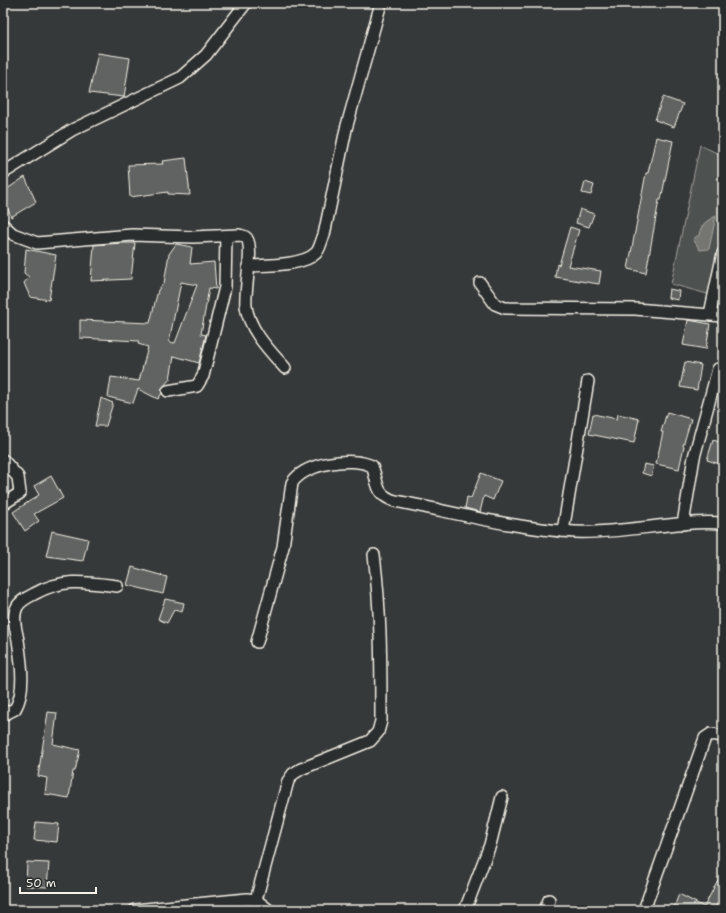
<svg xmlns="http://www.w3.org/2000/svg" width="726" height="913" font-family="'Shantell Sans',sans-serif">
<rect width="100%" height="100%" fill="#363939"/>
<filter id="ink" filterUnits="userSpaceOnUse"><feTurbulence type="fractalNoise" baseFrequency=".025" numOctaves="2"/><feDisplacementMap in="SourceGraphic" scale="8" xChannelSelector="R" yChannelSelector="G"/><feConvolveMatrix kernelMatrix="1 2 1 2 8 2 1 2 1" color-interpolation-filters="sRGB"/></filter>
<g filter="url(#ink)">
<path fill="#4e514f" stroke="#a1a19c" d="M700 145 723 156V238L711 295 671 284Z"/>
<path fill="#757572" stroke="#a8a7a1" d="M716 216 709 249 700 250 693 239 699 235C701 224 706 221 716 216Z"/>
<g fill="#616362" stroke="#f4f1e8" fill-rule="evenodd">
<path d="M98 53 130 58 124 97 89 93Z"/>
<path d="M663 97 683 104 674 127 655 120Z"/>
<path d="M656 137 673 141 661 200H659L646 273 628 269 646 173H648Z"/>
<path d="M186 158 190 195 168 194V192L130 197 128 165 163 164 162 161Z"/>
<path d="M25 177 36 202 11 217 3 196 7 189Z"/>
<path d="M585 182 594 185 591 195 582 193Z"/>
<path d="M580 209 594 214 589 227 576 223Z"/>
<path d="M570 227 579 230 568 266 601 271 599 284 555 277 557 264 559 265Z"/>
<path d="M123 243H135L131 279 91 281 94 245Z"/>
<path d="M176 244 192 247 190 264 214 262 216 289 209 288 201 334 206 335 199 363 174 356 170 379 162 388V393L158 399 138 389 133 403 108 397 111 377 139 381 148 347 138 344 139 341 80 338V320L150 323 158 290 164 283 169 254ZM181 282 197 285 175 343 169 342Z"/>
<path d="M26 249 56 255 49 300 30 297 24 283 29 277 24 273Z"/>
<path d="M669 289 679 291 678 300 668 298Z"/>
<path d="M688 320 710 324 706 349 683 345Z"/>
<path d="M685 362 701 365 697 390 680 387Z"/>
<path d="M101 398 113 403 106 426H95Z"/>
<path d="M667 412 691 419 683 446H684L679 469 656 464 663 432H661Z"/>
<path d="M593 414 617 419 618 414 639 419 634 443 589 434Z"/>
<path d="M713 440 723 443V465L707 460Z"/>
<path d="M644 464 654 466 651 476 642 473Z"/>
<path d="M481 473 501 481 493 500 484 496 480 512 465 508 467 497 471 498Z"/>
<path d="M51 476 63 498 34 514 39 521 25 531 13 512 39 495 34 486Z"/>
<path d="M52 531 88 539 83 561 46 556Z"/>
<path d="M132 567 167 577 163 594 127 585Z"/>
<path d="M165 599 184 603 182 612 174 610 167 623 158 619Z"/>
<path d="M48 712 57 713 53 744 80 750 75 771H73L69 798 45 794 47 778 38 776Z"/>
<path d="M36 822 59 824 57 842 34 840Z"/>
<path d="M27 862 49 863 47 887 26 886Z"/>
<path d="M723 870V893L714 910H673L679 894 704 907Z"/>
</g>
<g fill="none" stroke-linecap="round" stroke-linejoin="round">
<g stroke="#f4f1e8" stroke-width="14">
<g id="minor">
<path d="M3 173 72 130 180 78 206 55 246 3"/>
<path d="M3 225 13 234 37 243 132 235 193 237 239 235C243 236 246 236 247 239 254 249 244 291 246 306 249 330 270 351 285 368"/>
<path d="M248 266C266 265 303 266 316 253 320 249 321 241 324 235L346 129 381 3"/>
<path d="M480 283 495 304 505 308 635 309 723 316"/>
<path d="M710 314 723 253"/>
<path d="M168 391 197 386 203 376 225 287 226 236"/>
<path d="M3 460 18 477 20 493 3 504"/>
<path d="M683 524 694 457 718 369"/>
<path d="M563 531 588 381"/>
<path d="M257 642 283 547 292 483C304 463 352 456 372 466 379 483 374 494 395 501 453 512 515 529 575 532 624 534 673 520 723 523"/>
<path d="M3 715 15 709C26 691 21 661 18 640 16 630 12 617 17 607 20 601 28 597 34 594 63 578 85 582 117 586"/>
<path d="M256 900 288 781 293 774 301 769 370 741 378 732 381 721C381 665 381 611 374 555"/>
<path d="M135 910 247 899 256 900 269 910"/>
<path d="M465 910 490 845 502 797"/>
<path d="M545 910 549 900"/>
<path d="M644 910 705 738 711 734 723 736"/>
</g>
</g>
<use href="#minor" stroke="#2a2d2e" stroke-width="11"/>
</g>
</g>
<rect width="726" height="913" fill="none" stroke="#2a2d2e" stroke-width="16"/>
<rect x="8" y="8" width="710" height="897" fill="none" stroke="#f4f1e8" stroke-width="1.5" filter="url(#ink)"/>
<path d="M20 887v6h76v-6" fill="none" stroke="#f4f1e8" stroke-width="2"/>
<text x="26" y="887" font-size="12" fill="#f4f1e8" stroke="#2a2d2e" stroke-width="3" paint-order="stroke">50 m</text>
</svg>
